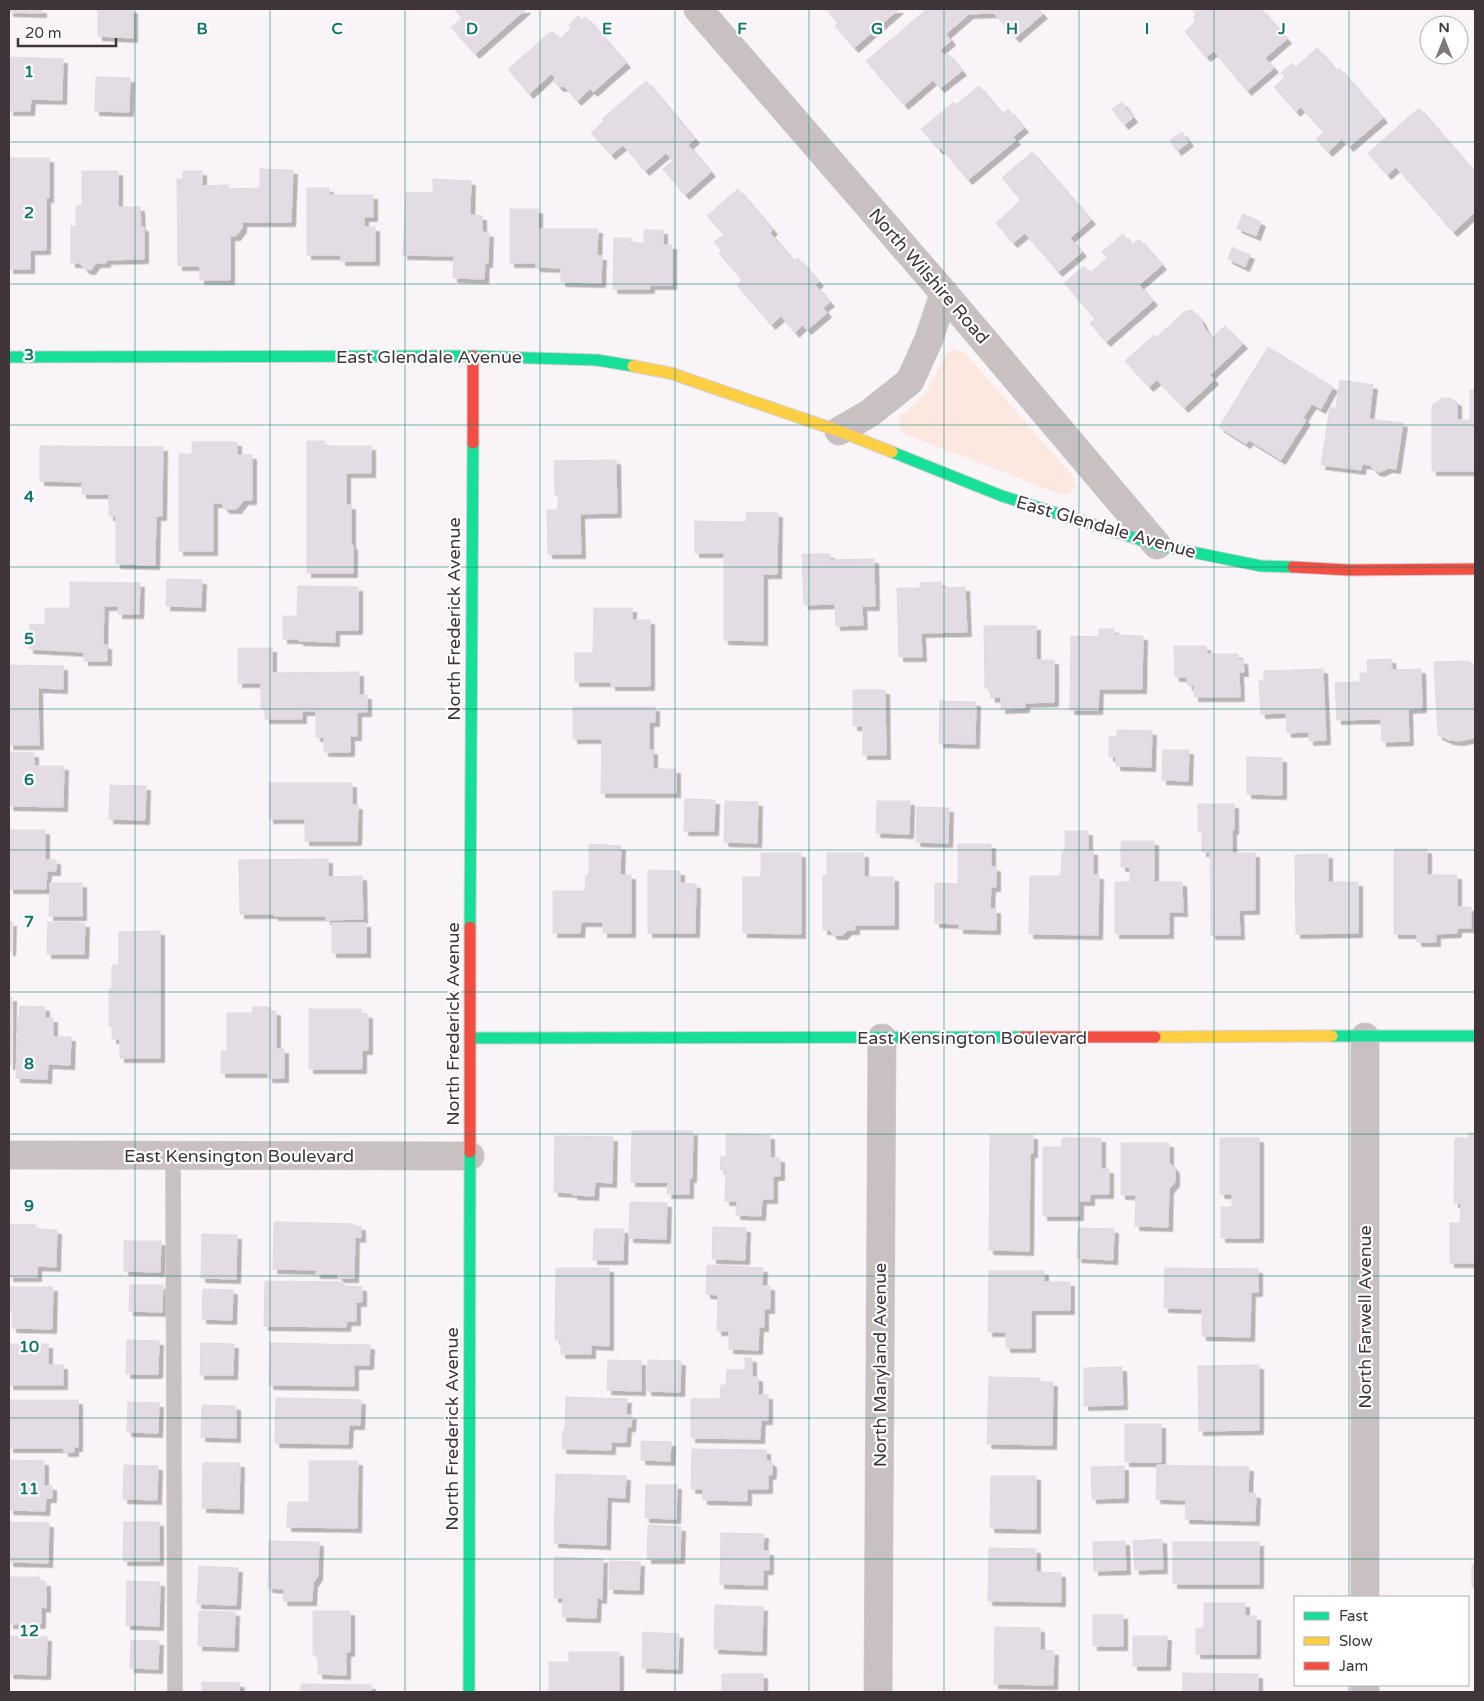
<svg xmlns="http://www.w3.org/2000/svg" width="1484" height="1701" font-family="'Varela Round',sans-serif">
<defs>
<filter id="shadow"><feDropShadow dx="4.5" dy="4.5" stdDeviation="0" flood-color="#0004"/></filter>
</defs>
<rect width="100%" height="100%" fill="#f9f4f7"/>
<path fill="#fce8df" d="M954 349 964 352 1073 477 1076 487 1070 493 1063 495 902 433 898 425 901 415 913 406 927 391 947 353Z"/>
<g fill="#e3dce5" stroke="#dfdae0" filter="url(#shadow)">
<path d="M9 9H42V13L9 12Z"/>
<path d="M98 9H133V38L98 36Z"/>
<path d="M454 9H526L475 54 451 27 462 18Z"/>
<path d="M826 9H899L854 48 835 26 838 23Z"/>
<path d="M927 9H1038L1043 14 1015 38 994 13 969 14 946 34 951 41 940 50 944 55 947 53 962 71 940 88 933 80 904 105 866 61Z"/>
<path d="M1192 9H1261L1287 39 1265 58 1274 68 1247 91 1214 51 1206 57 1185 32 1196 21 1193 17 1196 14Z"/>
<path d="M578 16 581 20 586 17 626 63 593 92 590 89 577 101 564 86 559 87 553 80 555 78 551 74 529 94 508 69 552 31 560 39 571 28 569 25Z"/>
<path d="M1317 48 1337 71 1339 68 1383 118 1349 147 1342 139 1328 152 1316 139 1324 133 1301 107 1296 112 1274 87 1285 77 1281 73 1292 63 1296 67Z"/>
<path d="M9 57 63 59 62 100 31 99 30 111H9Z"/>
<path d="M96 77 130 78 129 112 95 111Z"/>
<path d="M646 81 695 139 688 145 711 172 685 195 663 169 673 161 666 153 645 171 623 145 611 155 591 133 604 121 602 119Z"/>
<path d="M979 86 1002 114 1008 109 1024 128 1013 137 1016 140 968 180 941 148 939 150 921 129 954 102 956 105Z"/>
<path d="M1122 102 1133 118 1124 125 1112 109Z"/>
<path d="M1419 108 1475 173V212L1453 232 1396 167 1387 175 1368 153Z"/>
<path d="M1182 132 1189 142 1177 151 1170 140Z"/>
<path d="M1032 152 1091 220 1070 238 1082 252 1058 272 1025 233 1013 243 996 223 1021 200 1002 178Z"/>
<path d="M10 158H49V198H46V250H30V269H9Z"/>
<path d="M260 169 293 170 291 222H242V228L236 236H230V280H200V266H178L177 179H183V171H202V186L228 185V189L260 188Z"/>
<path d="M82 171H118V207H140L141 227H144V259L106 260V263H96L91 270 85 269 80 263H71V226H76V206H82Z"/>
<path d="M433 179 471 181 470 215 482 216V232L489 233 488 263H485L484 279 453 278 454 256 403 255 406 192 433 193Z"/>
<path d="M307 188H329V195H373V217H364V227H375V261H341V255H307Z"/>
<path d="M738 189 773 230 770 233 794 261 798 258 819 282 815 285 830 302 823 308 827 313 807 330 803 325 795 333 781 316 771 325 737 285 742 280 719 253 722 251 714 242 724 235 707 216Z"/>
<path d="M510 209H538V229H598L597 256H602L601 283 561 282V268L536 267V263H510Z"/>
<path d="M1243 214 1261 222 1256 236 1237 228Z"/>
<path d="M644 230H663V245H672V285H650V289H613L614 238H631L630 243H644Z"/>
<path d="M1123 234 1132 245 1139 239 1162 265 1139 285 1153 301 1106 342 1090 323 1095 319 1064 283 1084 266 1090 273 1107 258 1102 252Z"/>
<path d="M1232 247 1250 255 1245 267 1228 259Z"/>
<path d="M1192 310 1201 320 1205 329 1212 338 1225 326 1243 344 1210 375 1214 380 1184 408 1157 380 1149 387 1125 361 1154 335 1156 338 1184 312Z"/>
<path d="M1268 347 1333 387 1321 409 1312 404 1303 418 1306 420 1281 460 1249 440 1246 444 1219 427Z"/>
<path d="M1340 380 1373 385 1369 419 1403 423 1396 469 1388 468 1380 472 1375 471 1370 465 1362 464 1361 470 1321 465 1330 408H1336Z"/>
<path d="M1470 390H1475V471H1432V406L1442 398H1450L1457 402V420H1470Z"/>
<path d="M307 441H324V446H371V473H346V505H351V545H353V573H307Z"/>
<path d="M192 442H237V455H252V500H244L237 509H225L221 503H213V551H179V454H192Z"/>
<path d="M40 446 163 447 162 516H156L155 565 116 564V516H109V494H82V482L40 481Z"/>
<path d="M616 460 617 513 580 514 581 554H548L547 510H558V495H555L554 461Z"/>
<path d="M747 512 778 513 777 574H763V641L724 640V553H695V521L746 522Z"/>
<path d="M802 554H830V560L874 559 875 606H862L863 625 836 626 835 604 804 605Z"/>
<path d="M167 579 202 580 201 607 166 606Z"/>
<path d="M70 582 140 583 139 614H118V606H104L103 645H107V661H84V652L29 649 30 624 45 625V608H70Z"/>
<path d="M941 582V588L965 587 967 632 921 633 922 657H899L897 588H920V583Z"/>
<path d="M298 586 358 587V630H335V642L299 641V639H283V616H297Z"/>
<path d="M594 608H632V620H650V686H611V682H575V653H593Z"/>
<path d="M984 626H1036V660H1054V702L1025 703V708L1001 709V697L991 698 990 688H985Z"/>
<path d="M1099 629H1114V635L1143 636 1142 689H1099L1098 710H1070L1071 636 1099 637Z"/>
<path d="M1174 646H1206L1207 654H1238V660H1243L1244 672H1239L1240 697H1194V685L1188 686 1187 677H1175Z"/>
<path d="M238 648H272V673L359 672V695H367V712H357V736H350V752H324V737H316V711H302V719H265V709L261 708V683H238Z"/>
<path d="M1391 659 1392 670 1421 669 1422 708 1408 709 1409 741 1382 742 1381 719 1337 720 1335 683 1360 682V673H1368L1367 660Z"/>
<path d="M1468 661 1475 665V738L1459 741 1449 740 1438 735 1434 662Z"/>
<path d="M9 665 63 666V689L38 688 39 745H9Z"/>
<path d="M1323 669 1326 740 1309 741V732L1287 733 1286 713 1261 714 1259 681H1264V671Z"/>
<path d="M853 690H885L886 755H863V726H853Z"/>
<path d="M940 701 976 702 975 744 939 743Z"/>
<path d="M573 707H655V722H649V750H653V769H676V793H601L602 739H573Z"/>
<path d="M1117 730 1152 731 1151 767 1116 766V757H1109V736L1117 737Z"/>
<path d="M1163 750H1189L1188 781 1162 780Z"/>
<path d="M9 752 34 753V766H64L63 807 9 806Z"/>
<path d="M1247 757 1282 758V795L1247 794Z"/>
<path d="M269 783H352V805H358L357 841H305V819H269Z"/>
<path d="M110 785 146 786 145 820 109 819Z"/>
<path d="M685 799 715 800 714 831H684Z"/>
<path d="M725 801 758 802 757 843 724 842Z"/>
<path d="M877 801H910L909 834 876 833Z"/>
<path d="M1198 804H1234V830H1232V853H1255V910H1239L1240 935H1211L1210 852H1202V831H1198Z"/>
<path d="M917 807 949 808 948 843 916 842Z"/>
<path d="M9 830H45V860H56V871H47L46 889H9Z"/>
<path d="M1065 831H1088V850L1093 851V875H1099L1098 935 1029 934 1030 876H1061L1062 852H1065Z"/>
<path d="M1121 841H1154V882H1182L1183 912H1169V934H1115V882H1130V867H1121Z"/>
<path d="M589 844 621 846 620 875H631V933H603V922H581L580 933H553V891H585L586 875H589Z"/>
<path d="M958 844H991V867H996V887H991L990 909H996V930L959 929V924L935 923V883L958 884Z"/>
<path d="M1394 849H1427V875H1457V907H1471V928H1457V933L1436 934V942H1417V934H1394Z"/>
<path d="M761 853H801V934L743 933V877H761Z"/>
<path d="M827 853H864V877H894V925H855V930H848L843 935H833L830 930H823V875H827Z"/>
<path d="M1328 854V882H1358V933L1296 934 1295 855Z"/>
<path d="M328 859V877L362 876 363 919 326 920V916H274V914H240L239 860Z"/>
<path d="M648 870 680 871V883L696 884 695 933H648Z"/>
<path d="M50 883H82V916H49Z"/>
<path d="M9 922H12L11 951H9Z"/>
<path d="M48 922 85 923 84 954H47Z"/>
<rect x="332" y="923" width="34" height="30"/>
<path d="M160 931V1058H120V1039H112V1026H109V989H112V965H119V932Z"/>
<path d="M9 997H12L11 1065H9Z"/>
<path d="M20 1006 45 1007V1018H53V1037H71L70 1065 48 1064 47 1079 16 1078 18 1018H19Z"/>
<path d="M253 1007H270V1011H276V1049H284V1078H268V1073H221V1051H227V1013H253Z"/>
<path d="M309 1009H361V1014H368V1050H362V1069H309Z"/>
<path d="M632 1131H693L692 1178H689V1194H667L668 1182H631Z"/>
<path d="M1468 1133H1475V1263H1450V1223H1460L1461 1203H1454L1455 1138H1468Z"/>
<path d="M726 1134 770 1135V1158H780V1176H773V1199H762L761 1216 736 1215 737 1201H725L726 1170H720L721 1156 726 1157Z"/>
<path d="M990 1135H1033V1153H1030L1029 1251 989 1250Z"/>
<path d="M555 1136 613 1137 612 1183 595 1182 594 1196 573 1195V1193L554 1192Z"/>
<path d="M1062 1138H1101V1169H1109V1194H1090V1201H1079V1216H1043V1147H1062Z"/>
<path d="M1220 1138H1259V1238H1221V1207H1232V1194H1220Z"/>
<path d="M1121 1143H1169V1162L1175 1169V1182L1169 1189 1168 1227 1135 1226 1136 1195H1121Z"/>
<path d="M630 1202 667 1203 666 1239 629 1238Z"/>
<path d="M274 1222 354 1224V1226H361V1238L355 1237 354 1278H338V1274H316V1270L273 1269Z"/>
<path d="M9 1224 36 1225V1229L57 1230 56 1267 37 1266V1277H9Z"/>
<path d="M713 1227 746 1228 745 1260 712 1259Z"/>
<path d="M1078 1228 1114 1229 1113 1260 1077 1258Z"/>
<path d="M594 1229H624L623 1260H593Z"/>
<path d="M202 1234 237 1235 236 1279 201 1278Z"/>
<path d="M124 1241H161L160 1272 124 1271Z"/>
<path d="M707 1265 763 1268 762 1286H770V1309H764V1327H759L758 1350 729 1349V1331H717L718 1295 706 1294Z"/>
<path d="M556 1268H609V1346L591 1345V1354H561V1340H555Z"/>
<path d="M1165 1268 1258 1269V1292H1251L1250 1337 1202 1336V1309L1164 1308Z"/>
<path d="M989 1271H1044V1282H1070V1310H1031V1348H1006V1332H988Z"/>
<path d="M265 1281 344 1282V1286L362 1287V1302H356V1321H347L346 1327 264 1326Z"/>
<path d="M130 1285H163L162 1312 129 1311Z"/>
<path d="M9 1287H53L52 1329 12 1328V1311H9Z"/>
<path d="M203 1289 233 1290 232 1320 202 1319Z"/>
<path d="M127 1340 159 1341 158 1374H126Z"/>
<path d="M201 1343 234 1344 233 1375H200Z"/>
<path d="M270 1343 370 1345 369 1365H354V1386L269 1385Z"/>
<path d="M9 1344H48V1365H63V1385H9Z"/>
<path d="M745 1358H752V1377H758V1395H768V1420H761L760 1439 691 1438V1399H720L721 1385H726L727 1370H745Z"/>
<path d="M608 1360 641 1361V1391L607 1390Z"/>
<path d="M648 1360 681 1361 680 1392 647 1391Z"/>
<path d="M1259 1365V1430L1199 1431 1198 1366Z"/>
<path d="M1122 1367 1123 1405 1084 1406V1368Z"/>
<path d="M989 1377 1040 1378V1382H1053L1052 1445 987 1444Z"/>
<path d="M566 1397 627 1399 626 1415H632L631 1427H627L626 1442H611V1450L562 1449 563 1431H565Z"/>
<path d="M276 1398 361 1400 360 1425H349L348 1444 275 1443Z"/>
<path d="M9 1400H78V1447H74V1452H64V1448H9Z"/>
<path d="M128 1402 159 1403 158 1433 127 1432Z"/>
<path d="M202 1405 236 1406V1438L201 1437Z"/>
<rect x="1125" y="1424" width="36" height="38"/>
<path d="M641 1441 671 1442 670 1461 641 1460Z"/>
<path d="M692 1449 766 1450V1459L772 1463V1474L768 1476V1489H747V1501L703 1500V1489H691Z"/>
<path d="M9 1460 44 1461V1486H52V1498H46L45 1511 9 1510Z"/>
<path d="M309 1461H358L357 1528 287 1527 288 1502H309Z"/>
<path d="M203 1463H240L239 1509 202 1508Z"/>
<path d="M124 1465 158 1466 157 1500 123 1499Z"/>
<path d="M1157 1465 1249 1467 1248 1493 1256 1494 1255 1521 1185 1519 1186 1500 1156 1499Z"/>
<path d="M1124 1466V1498L1092 1499 1091 1467Z"/>
<path d="M556 1474 626 1476 625 1498 607 1497 606 1545 554 1543Z"/>
<path d="M991 1476H1036V1529L990 1528Z"/>
<path d="M646 1485H677L676 1519 645 1518Z"/>
<path d="M9 1522 49 1523 48 1563 9 1562Z"/>
<path d="M124 1522H159V1561H123Z"/>
<path d="M648 1525 681 1527 680 1559H647Z"/>
<path d="M721 1533 764 1534 763 1551H769V1570H763V1585L720 1584Z"/>
<path d="M1162 1539 1163 1569 1135 1570 1133 1541Z"/>
<path d="M269 1541 319 1542 318 1576 313 1583 312 1601H283L284 1589 268 1588Z"/>
<path d="M1125 1541 1126 1570 1094 1571 1093 1542Z"/>
<rect x="1173" y="1542" width="86" height="42"/>
<path d="M989 1548 1036 1549V1572L1061 1573V1602L988 1601Z"/>
<path d="M554 1557 603 1559 602 1599 597 1598 596 1618 562 1617 563 1598H554Z"/>
<path d="M610 1561 640 1562 639 1590 609 1589Z"/>
<rect x="1472" y="1565" width="3" height="22"/>
<path d="M199 1566 238 1568 236 1605 197 1604Z"/>
<path d="M9 1577H40V1582H46V1608L41 1607V1624H9Z"/>
<path d="M127 1581 160 1582 159 1626 126 1625Z"/>
<path d="M1204 1603H1245V1616H1256V1654H1196V1628H1204Z"/>
<path d="M715 1605 763 1607 762 1651 714 1649Z"/>
<path d="M199 1611 235 1612 234 1647 198 1646Z"/>
<path d="M313 1611H350V1652H346V1675L318 1674V1655H313Z"/>
<rect x="1093" y="1615" width="30" height="31"/>
<path d="M995 1627 1040 1628V1650L1054 1651 1053 1685 994 1684Z"/>
<path d="M643 1632 679 1634 678 1669 642 1668Z"/>
<path d="M9 1636 47 1637 46 1675 9 1674Z"/>
<path d="M1133 1636H1167L1166 1666H1133Z"/>
<path d="M131 1640 159 1641 158 1669 130 1668Z"/>
<path d="M569 1652H619V1692H549V1662H569Z"/>
<path d="M1183 1673 1258 1674V1692H1183Z"/>
<path d="M722 1674H763V1692H714V1691H722Z"/>
<path d="M202 1682 240 1683 239 1692H202Z"/>
<path d="M301 1684 371 1685V1692H301Z"/>
</g>
<g fill="none" stroke-linecap="round" stroke-linejoin="round">
<g stroke="#d3cfd1" stroke-width="16">
<path id="lane" d="M173 1156 175 1692"/>
</g>
<g stroke="#d3cfd1" stroke-width="29">
<g id="street">
<path d="M698 9 944 293 1157 545"/>
<path d="M839 431 870 413 910 381 929 339 944 293"/>
<path d="M9 1155 470 1156"/>
<path d="M1365 1597V1037"/>
<path d="M878 1692 882 1038"/>
<path d="M1365 1692V1685"/>
</g>
</g>
<g stroke="#d3cfd1" stroke-width="13">
<g id="fast">
<path d="M9 357 473 356 597 360 633 366"/>
<path d="M892 452 1002 496 1157 545 1261 566 1293 567"/>
<path d="M470 927 473 443"/>
<path d="M1332 1036H1475"/>
<path d="M470 1038 1023 1037"/>
<path d="M469 1692 470 1152"/>
</g>
</g>
<g stroke="#d3cfd1" stroke-width="13">
<g id="slow">
<path d="M633 366 670 373 839 431 892 452"/>
<path d="M1155 1037 1332 1036"/>
</g>
</g>
<g stroke="#d3cfd1" stroke-width="13">
<g id="jam">
<path d="M473 443V356"/>
<path d="M1293 567 1349 570 1475 569"/>
<path d="M1023 1037H1155"/>
<path d="M470 1152V927"/>
</g>
</g>
<use href="#lane" stroke="#c8c0c1" stroke-width="14"/>
<use href="#street" stroke="#c8c0c1" stroke-width="28"/>
<use href="#fast" stroke="#16e098" stroke-width="11"/>
<use href="#slow" stroke="#ffcf43" stroke-width="11"/>
<use href="#jam" stroke="#f24e42" stroke-width="11"/>
</g>
<path fill="none" stroke="#0f766e" stroke-width="1" stroke-opacity="0.55" d="M135 9V1692M270 9V1692M405 9V1692M540 9V1692M675 9V1692M809 9V1692M944 9V1692M1079 9V1692M1214 9V1692M1349 9V1597M9 142H1475M9 284H1475M9 425H1475M9 567H1475M9 709H1475M9 850H1475M9 992H1475M9 1134H1475M9 1276H1475M9 1418H1475M9 1559H1475M1349 1685V1692"/>
<g text-anchor="middle" dominant-baseline="central" stroke-width="4.5" stroke-linejoin="round" paint-order="stroke">
<g font-size="18" fill="#40353b" stroke="#fff">
<text transform="translate(929 276) rotate(49)">North Wilshire Road</text>
<text x="429" y="357">East Glendale Avenue</text>
<text transform="translate(1106 527) rotate(16)">East Glendale Avenue</text>
<text transform="translate(454 619) rotate(-90)">North Frederick Avenue</text>
<text transform="translate(453 1024) rotate(-90)">North Frederick Avenue</text>
<text x="972" y="1038">East Kensington Boulevard</text>
<text x="239" y="1156">East Kensington Boulevard</text>
<text transform="translate(1365 1317) rotate(-90)">North Farwell Avenue</text>
<text transform="translate(880 1365) rotate(-90)">North Maryland Avenue</text>
<text transform="translate(452 1429) rotate(-90)">North Frederick Avenue</text>
</g>
</g>
<g font-size="16" text-anchor="middle" font-weight="bold" fill="#0f766e" stroke="#fff" stroke-width="4.5" stroke-linejoin="round" paint-order="stroke">
<text x="202" y="34">B</text>
<text x="337" y="34">C</text>
<text x="472" y="34">D</text>
<text x="607" y="34">E</text>
<text x="742" y="34">F</text>
<text x="877" y="34">G</text>
<text x="1012" y="34">H</text>
<text x="1147" y="34">I</text>
<text x="1282" y="34">J</text>
<text x="29" y="77">1</text>
<text x="29" y="218">2</text>
<text x="29" y="360">3</text>
<text x="29" y="502">4</text>
<text x="29" y="644">5</text>
<text x="29" y="785">6</text>
<text x="29" y="927">7</text>
<text x="29" y="1069">8</text>
<text x="29" y="1211">9</text>
<text x="29" y="1352">10</text>
<text x="29" y="1494">11</text>
<text x="29" y="1636">12</text>
</g>
<rect width="1484" height="1701" fill="none" stroke="#40353b" stroke-width="20"/>
<rect x="1294" y="1596" width="175" height="90" fill="#ffffff" stroke="#b3aeb1"/>
<rect x="1304" y="1612" width="25" height="8" fill="#16e098" stroke="#b3aeb1"/>
<text x="1339" y="1621" font-size="15" fill="#40353b">Fast</text>
<rect x="1304" y="1637" width="25" height="8" fill="#ffcf43" stroke="#b3aeb1"/>
<text x="1339" y="1646" font-size="15" fill="#40353b">Slow</text>
<rect x="1304" y="1662" width="25" height="8" fill="#f24e42" stroke="#b3aeb1"/>
<text x="1339" y="1671" font-size="15" fill="#40353b">Jam</text>
<g transform="translate(1444 40)"><circle r="24" fill="#ffffff" stroke="#b3aeb1"/>
<path d="M0-4L9 19L0 12L-9 19Z" fill="#81787d"/>
<text y="-8" font-size="14" font-weight="bold" text-anchor="middle" fill="#40353b">N</text>
</g>
<path d="M18 38v8h98v-8" fill="none" stroke="#40353b" stroke-width="2.5"/>
<text x="25" y="38" font-size="15" fill="#40353b" stroke="#ffffff" stroke-width="4" paint-order="stroke">20 m</text>
</svg>
